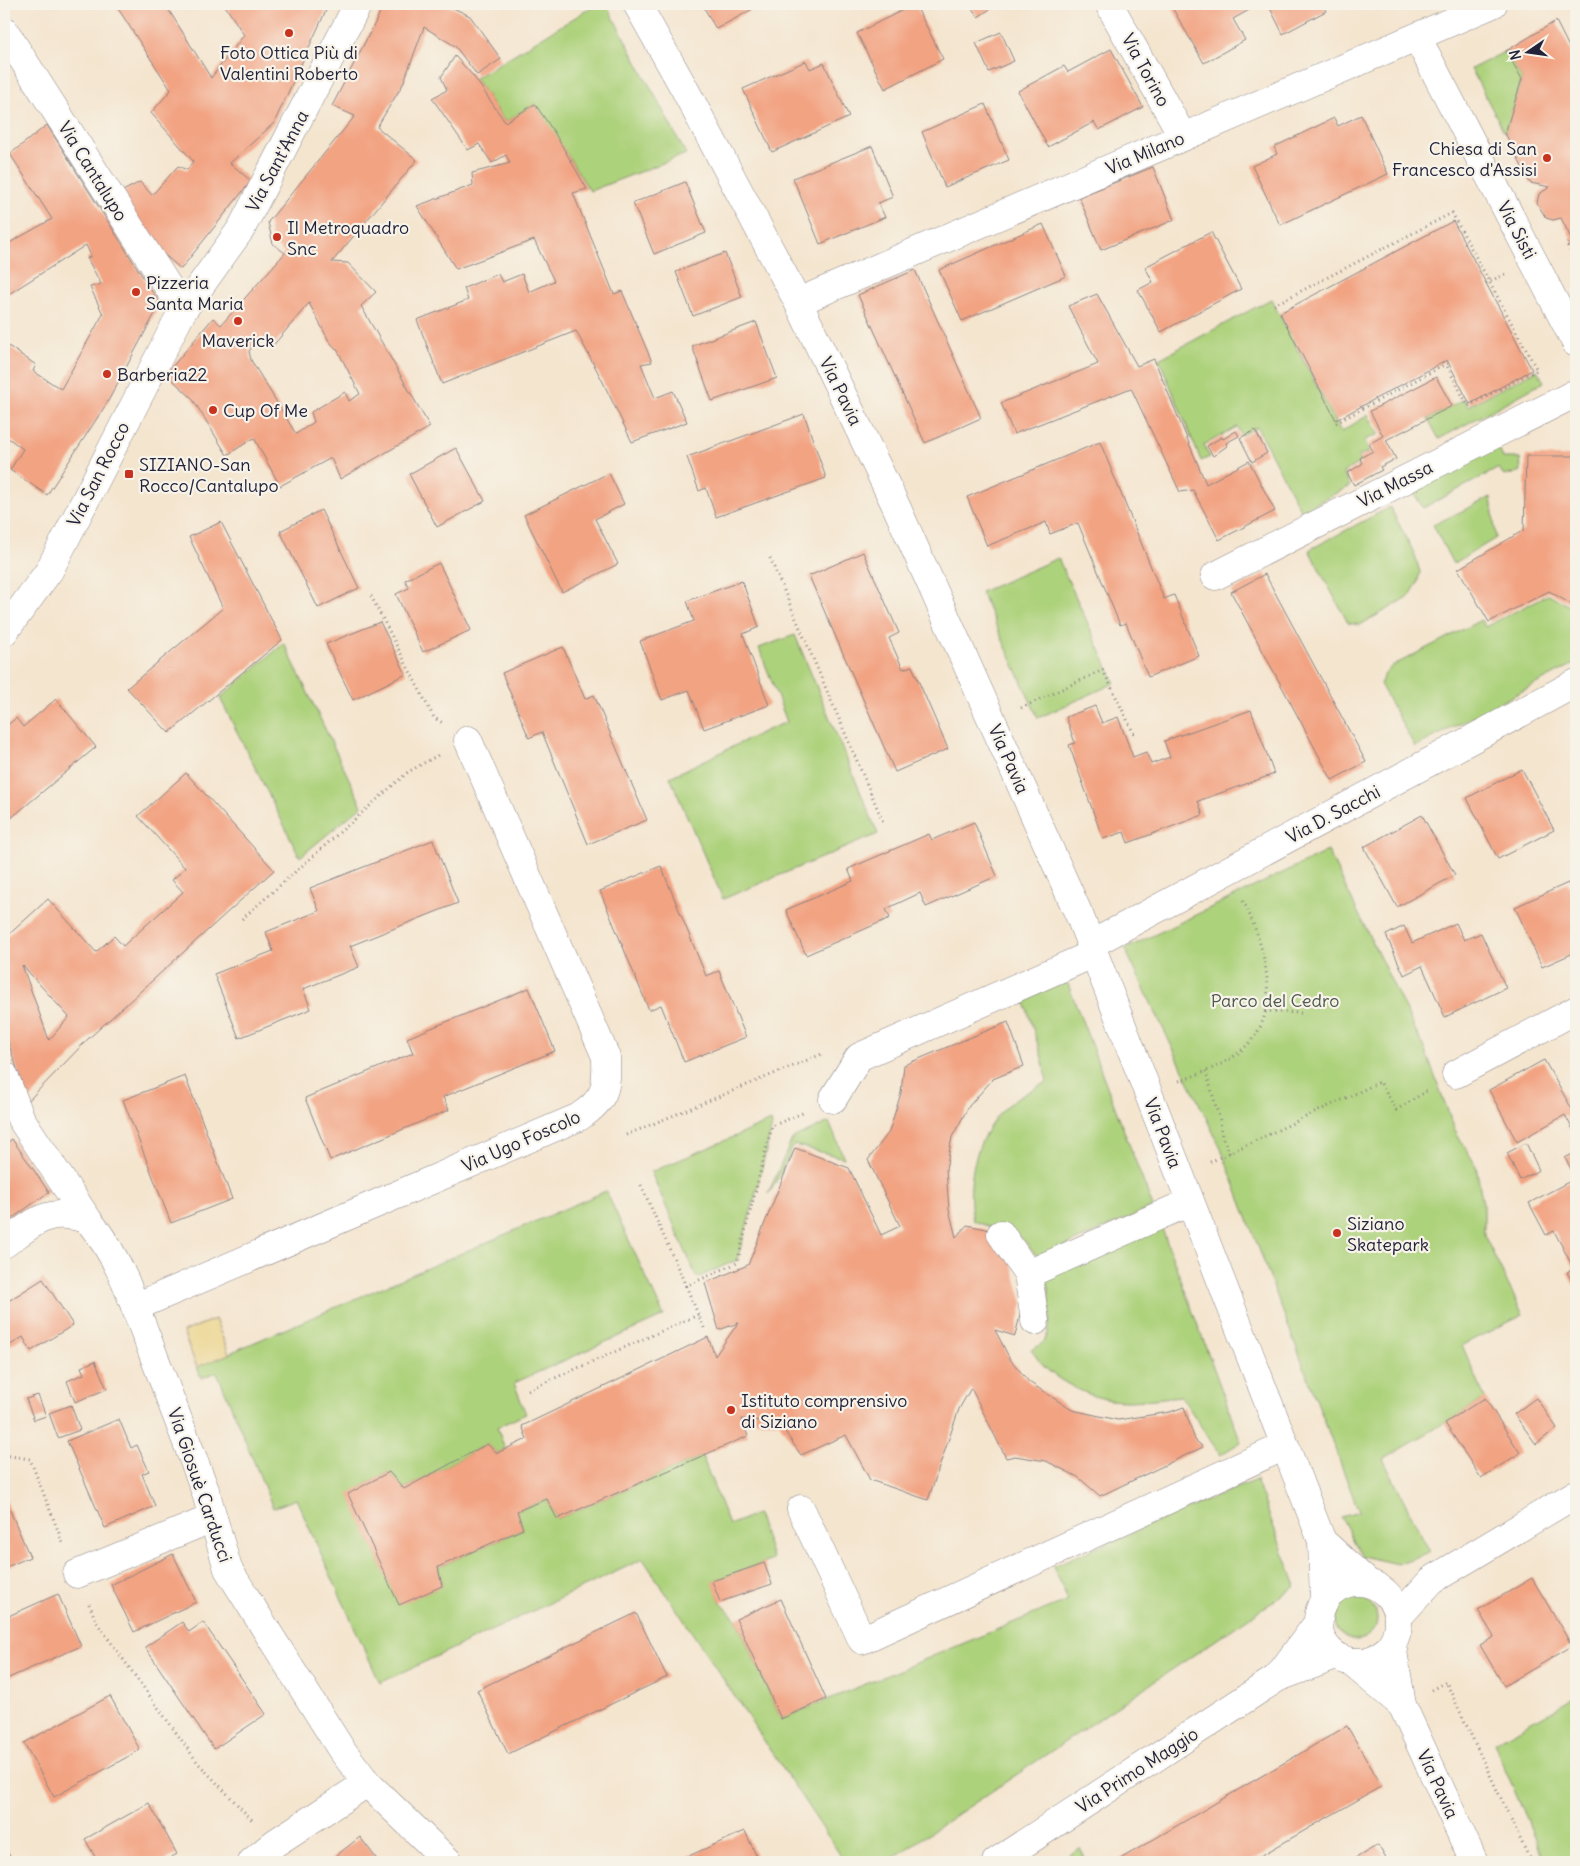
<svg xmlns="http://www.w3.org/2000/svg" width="1580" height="1866" font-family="Delius,sans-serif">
<rect width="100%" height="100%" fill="#f7f3e8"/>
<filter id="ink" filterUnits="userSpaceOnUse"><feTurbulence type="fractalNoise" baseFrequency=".02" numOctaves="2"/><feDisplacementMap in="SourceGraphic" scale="10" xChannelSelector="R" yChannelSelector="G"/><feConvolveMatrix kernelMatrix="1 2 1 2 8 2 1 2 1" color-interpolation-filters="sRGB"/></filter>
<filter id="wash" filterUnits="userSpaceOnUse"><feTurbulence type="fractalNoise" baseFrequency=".0096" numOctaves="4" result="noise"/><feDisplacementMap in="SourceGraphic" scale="20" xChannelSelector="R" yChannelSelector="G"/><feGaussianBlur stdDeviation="1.12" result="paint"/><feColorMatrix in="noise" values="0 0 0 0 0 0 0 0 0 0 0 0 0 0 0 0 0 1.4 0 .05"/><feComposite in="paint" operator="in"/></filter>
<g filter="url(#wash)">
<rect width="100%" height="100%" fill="#f4e5cf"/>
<g fill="#add27b" stroke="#687a5b">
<path d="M597 4H606L686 154 590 191 535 104 505 122 475 78Z"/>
<path d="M1506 51 1522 79 1505 133 1471 69Z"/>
<path d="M1271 299 1341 432 1368 415 1379 434 1365 440 1369 452 1358 457 1360 462 1343 473 1350 486 1301 511 1257 427 1241 435 1237 427 1204 445 1210 457 1201 461 1159 359Z"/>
<path d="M1537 370 1544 382 1439 439 1428 419 1464 399 1468 406Z"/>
<path d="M1497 444 1503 458H1520L1521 472 1504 476 1499 468 1423 508 1412 490Z"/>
<path d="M1491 497 1496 538 1453 564 1433 525Z"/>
<path d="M1390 507 1414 553 1420 572 1417 584 1409 597 1360 625 1348 623 1309 550Z"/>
<path d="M1058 558 1115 683 1038 718 981 592Z"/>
<path d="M1549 594 1576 610V663L1415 747 1380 684 1385 674 1392 666 1481 620 1485 627Z"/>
<path d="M795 635 878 834 723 899 670 777 767 730 787 722 759 648Z"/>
<path d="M284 643 362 806 300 857 220 698Z"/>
<path d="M1328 851 1425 1050 1455 1130 1476 1166 1484 1210V1235L1523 1315 1462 1345 1485 1398 1445 1423 1383 1459 1430 1552 1397 1564 1362 1556 1341 1517 1359 1512 1221 1149 1125 949Z"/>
<path d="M1062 968 1153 1207 1038 1258 1026 1243 1013 1230 992 1228 973 1221C966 1184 974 1141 1001 1112 1013 1099 1031 1090 1047 1082L1042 1058 1020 986Z"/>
<path d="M771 1121 772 1126 753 1205 737 1260 697 1278 651 1172Z"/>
<path d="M829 1122 844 1158 794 1145 775 1184 768 1194 792 1139Z"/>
<path d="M606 1191 664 1316 514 1383 526 1414 497 1427 505 1449 497 1453 487 1444 404 1489 389 1472 349 1494 399 1604 442 1586 438 1567 523 1529 517 1511 547 1499 557 1519 702 1456 729 1525 757 1514 773 1560 713 1581 720 1602 736 1619 781 1719 1068 1600 1053 1566 1256 1480 1296 1586 887 1862H845L643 1559 380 1683 296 1499 273 1508 217 1372 201 1378 197 1367Z"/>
<path d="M1161 1226 1241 1442 1220 1455 1181 1396C1158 1398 1134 1403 1111 1400 1089 1397 1062 1383 1045 1368 1040 1363 1036 1356 1031 1350 1035 1347 1042 1345 1044 1341 1053 1331 1050 1288 1045 1276Z"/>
<circle cx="1356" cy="1619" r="21"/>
<path d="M1576 1697V1862H1545L1494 1743Z"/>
<path d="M1080 1848 1087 1862H1058Z"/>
</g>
<path fill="#eeda9e" stroke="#887e6c" d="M215 1319 229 1354 197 1367 183 1332Z"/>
<g id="blocks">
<g fill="#f2a382" fill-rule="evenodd">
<path d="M115 4H165L211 78 244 35 224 4H329L274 123 230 163 251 181 181 269 147 240 117 194 140 182 152 195 178 166 187 170 193 161 151 113 171 90Z"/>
<path d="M383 4H445L470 16 501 59 477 75 455 46 424 27 403 84 377 127 417 160 332 262 348 263 376 292 361 306 430 427 340 479 331 458 280 486 254 438 227 455 192 398 166 374 213 318 221 325 285 253 273 244 268 222 355 116 332 106 377 19ZM309 303 329 341 338 351 360 394 349 401 345 392 311 412 314 422 296 434 251 360 249 351 262 337 271 348Z"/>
<path d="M702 4H762L716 29Z"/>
<path d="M915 4 943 59 885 89 857 33Z"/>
<path d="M969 4H998L978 17Z"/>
<path d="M1170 4H1248L1251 9 1233 19 1245 40 1204 63Z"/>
<path d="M1268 4H1322L1326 11 1283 34Z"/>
<path d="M1556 21 1572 53 1576 54V248L1561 218 1553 220 1546 218 1537 203 1539 194 1550 187 1530 183 1505 133 1522 79 1506 51Z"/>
<path d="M1001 32 1014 61 989 72 976 43Z"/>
<path d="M1111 49 1143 107 1099 130 1094 122 1048 147 1018 91 1064 66 1068 72Z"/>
<path d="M455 56 474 77 505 122 535 104 554 132 587 189 573 193 614 294 622 291 652 362 641 364 655 398 673 391 687 422 632 442 602 380 576 331 442 384 417 320 468 300 464 288 498 274 502 282 522 274 529 292 554 281 534 240 456 269 417 206 473 185 472 173 510 163 506 155 492 163 479 144 468 150 432 98 447 90 441 77Z"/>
<path d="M806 61 810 69 824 63 849 117 772 152 743 89Z"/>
<path d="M985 104 1009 160 945 187 922 132Z"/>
<path d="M1361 115 1388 174 1280 225 1252 166 1277 154 1274 147 1334 118 1338 126Z"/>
<path d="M47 125 160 304 107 403 47 495 10 470 23 449 4 435V343L36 365 33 371 61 389 103 314 90 287 101 284 87 258 91 256 86 245 4 297V246L52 219 10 154Z"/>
<path d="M872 146 893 197 878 203 885 217 820 244 793 178Z"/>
<path d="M1153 167 1174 220 1101 250 1079 197Z"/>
<path d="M685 182 706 233 654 254 633 203Z"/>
<path d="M1453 221 1532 370 1470 404 1447 360 1336 420 1280 313Z"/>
<path d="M1043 224 1066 276 962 321 939 270Z"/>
<path d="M1211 232 1241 289 1161 332 1138 290 1153 282 1145 267Z"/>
<path d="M725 253 742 297 693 316 676 272Z"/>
<path d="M915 270 981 418 925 443 858 295Z"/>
<path d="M1097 294 1137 366 1154 359 1206 484 1249 461 1275 511 1219 540 1193 490 1180 492 1131 388 1014 434 1001 403 1098 364 1068 306Z"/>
<path d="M756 322 777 378 712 401 692 346Z"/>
<path d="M1436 377 1452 406 1386 440 1396 459 1380 467 1382 470 1354 485 1347 473 1362 464 1360 458 1373 451 1369 444 1383 436 1370 411Z"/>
<path d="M804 414 826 478 716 517 706 488 699 491 687 457Z"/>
<path d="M1255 430 1267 453 1252 462 1240 438Z"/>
<path d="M1236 431 1239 436 1226 443 1227 446 1213 456 1207 446 1222 437 1223 439Z"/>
<path d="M1100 442 1164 599 1174 595 1199 656 1148 677 1126 623 1120 625 1078 523 1050 534 1046 522 987 546 967 497Z"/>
<path d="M456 448 485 501 437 527 409 474Z"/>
<path d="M1526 456H1576V607L1549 591 1489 622 1458 569 1524 530Z"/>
<path d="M609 473 624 504 595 519 618 564 562 592 524 515Z"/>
<path d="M321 510 359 588 318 608 280 531Z"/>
<path d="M221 522 282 640 169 733 127 688 223 608 189 537Z"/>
<path d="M863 552 899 633 889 638 903 669 912 666 948 749 895 772 809 576Z"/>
<path d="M439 563 471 630 423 652 396 594 409 588 405 580Z"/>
<path d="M1265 574 1366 762 1332 780 1231 592Z"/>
<path d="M742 581 759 627 743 634 769 705 704 729 689 690 662 700 640 641 694 621 687 601Z"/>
<path d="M380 622 406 674 353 700 326 644Z"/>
<path d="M563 647 585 699 594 695 647 820 588 844 542 732 529 738 502 673Z"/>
<path d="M56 699 96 747 4 824V728L16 718 23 727Z"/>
<path d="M1095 706 1102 723 1118 717 1133 757 1146 752 1151 764 1170 757 1164 741 1251 710 1274 774 1198 801 1203 815 1128 843 1124 832 1103 839 1069 745 1075 743 1066 717Z"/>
<path d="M1522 769 1554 830 1498 859 1467 798Z"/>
<path d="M186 773 274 870 88 1039 28 1101 4 1030V939L48 899 96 952 114 936 123 946 183 892 172 880 185 868 138 816ZM22 965 69 1017 49 1040Z"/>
<path d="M1422 815 1455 875 1397 907 1364 847Z"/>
<path d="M974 822 997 876 926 907 920 893 886 909 890 918 806 955 786 910 853 881 848 869 929 834 932 840Z"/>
<path d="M433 840 458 903 350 946 359 967 303 989 311 1009 239 1038 214 974 273 951 266 932 319 911 310 888Z"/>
<path d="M661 866 706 976 719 971 746 1037 684 1062 661 1005 649 1010 600 891Z"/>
<path d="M1568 883 1576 901V952L1542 967 1515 907Z"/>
<path d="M1456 923 1464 940 1481 933 1506 988 1445 1017 1422 966 1404 975 1386 935 1404 926 1412 943Z"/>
<path d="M529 988 555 1051 443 1097 449 1110 330 1160 305 1098 413 1053 407 1038Z"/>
<path d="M1008 1022 1024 1066 993 1079 969 1106 952 1137 946 1169 949 1210 956 1237 967 1225 986 1229 1007 1248 1023 1303 1015 1336 995 1330 1010 1359 1029 1382 1072 1410 1118 1420 1170 1412 1184 1407 1195 1440 1203 1447 1100 1496 1078 1477 1046 1461 1015 1456 1006 1458 971 1388 959 1409 928 1500 870 1480 846 1435 801 1455 779 1423 741 1419 748 1436 557 1519 547 1499 517 1511 523 1529 438 1567 442 1586 399 1605 348 1494 389 1472 404 1489 487 1444 497 1453 527 1439 522 1426 708 1337 715 1356 738 1323 719 1330 705 1283 748 1265 795 1148 849 1168 881 1235 900 1226 868 1160 889 1132 901 1093 904 1065Z"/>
<path d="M1544 1060 1573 1111 1576 1109V1135L1565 1115 1517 1142 1489 1090Z"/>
<path d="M185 1076 232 1199 171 1223 123 1100Z"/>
<path d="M12 1139 49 1192 4 1224V1145Z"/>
<path d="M1526 1143 1539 1170 1520 1180 1507 1153Z"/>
<path d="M1576 1152V1289L1567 1272 1574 1269 1554 1231 1546 1235 1529 1203 1576 1178 1565 1158Z"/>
<path d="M43 1279 73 1325 31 1351 23 1337 4 1349V1302L5 1303Z"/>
<path d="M95 1361 107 1389 75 1402 67 1381 84 1374 81 1367Z"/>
<path d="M38 1395 46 1416 34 1420 26 1399Z"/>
<path d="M1485 1398 1520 1453 1481 1478 1445 1423Z"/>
<path d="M1536 1398 1557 1428 1536 1444 1514 1414Z"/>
<path d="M71 1405 80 1430 58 1438 49 1413Z"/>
<path d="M119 1419 131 1448 137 1445 149 1471 142 1474 155 1506 105 1528 67 1441Z"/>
<path d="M6 1501 30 1557 4 1568V1502Z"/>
<path d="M173 1554 196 1602 134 1632 111 1585Z"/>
<path d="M764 1563 772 1584 720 1602 712 1581Z"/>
<path d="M1532 1578 1572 1646 1504 1686 1480 1645 1494 1637 1478 1610Z"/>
<path d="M58 1594 81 1646 4 1680V1618Z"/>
<path d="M781 1599 826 1699 781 1719 736 1619Z"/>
<path d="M636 1613 667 1677 508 1754 477 1690Z"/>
<path d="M182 1622 189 1632 203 1622 266 1714 214 1749 145 1647Z"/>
<path d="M110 1696 140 1750 54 1797 24 1743Z"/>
<path d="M1347 1726 1382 1786 1250 1862H1115Z"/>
<path d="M149 1803 177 1854 163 1862H98L85 1839Z"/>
<path d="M745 1831 759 1862H675Z"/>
<path d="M360 1837 379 1862H328Z"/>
<path d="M1378 1845 1388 1862H1349Z"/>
<path d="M4 1846 13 1862H4Z"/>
</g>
</g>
</g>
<g filter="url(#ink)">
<use href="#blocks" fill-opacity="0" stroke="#8b8485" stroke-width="1"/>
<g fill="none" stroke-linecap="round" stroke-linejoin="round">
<g stroke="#8b8485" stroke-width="29">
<g id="minor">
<path d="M637 4 683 86 798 302 896 506 1080 917 1322 1541 1324 1603"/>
<path d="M1109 4 1183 137"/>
<path d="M4 30 183 310"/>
<path d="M1417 37 1576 343"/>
<path d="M798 302 1493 4"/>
<path d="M1215 576 1576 393"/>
<path d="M4 632 49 571 183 310 241 229 358 4"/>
<path d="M1090 945 1576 683"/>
<path d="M1456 1074 1576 1010"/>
<path d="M4 1075 21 1119 88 1220C105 1240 116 1260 126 1283L205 1490 228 1569 341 1749 367 1783 449 1862"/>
<path d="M833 1099 859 1057 1093 954"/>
<path d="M1001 1234 1028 1274 1035 1321"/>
<path d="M4 1244C35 1222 48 1206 88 1220"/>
<path d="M1028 1274 1190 1202"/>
<path d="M135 1307 579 1117C606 1099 607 1089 606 1057L468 740"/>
<path d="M801 1509 862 1640 1285 1446"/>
<path d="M1322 1541 1368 1583"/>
<path d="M77 1574 213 1518"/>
<circle cx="1358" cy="1622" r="40"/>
<path d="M1398 1617 1432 1580 1576 1494"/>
<path d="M1392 1645 1402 1705 1474 1862"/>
<path d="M1351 1662 1402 1705"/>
<path d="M1277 1678 1319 1621"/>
<path d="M252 1862 275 1843 367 1783"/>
<path d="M996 1862 1277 1678 1336 1656"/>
</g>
</g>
<g stroke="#8b8485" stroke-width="3" stroke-dasharray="1 4" stroke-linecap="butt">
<path d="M1572 240 1566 243 1576 261"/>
<path d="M1486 283 1506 274"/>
<path d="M1274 305 1452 213 1537 370 1468 406 1446 364 1448 363"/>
<path d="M1336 423 1446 364"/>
<path d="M770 558 884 824"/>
<path d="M371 596 434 718 443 723"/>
<path d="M1021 708 1103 670 1134 734"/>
<path d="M242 919 408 772 440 754"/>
<path d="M1265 1011 1301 1013"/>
<path d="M1206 1071 1220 1121 1222 1137 1230 1153"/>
<path d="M1179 1081C1206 1072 1236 1061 1254 1037 1282 1001 1261 935 1242 899"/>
<path d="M626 1135 822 1054"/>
<path d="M1210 1162 1380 1082 1396 1110 1430 1089"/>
<path d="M641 1185 686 1286"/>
<path d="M704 1328 686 1286 737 1263 772 1126 805 1112"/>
<path d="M528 1390 698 1315"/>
<path d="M4 1455 30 1459 64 1546"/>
<path d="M89 1604 97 1623 198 1763 252 1820"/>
<path d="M1431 1690 1446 1682 1531 1862"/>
</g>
<use href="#minor" stroke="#fff" stroke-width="28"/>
</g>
</g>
<g fill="#c8321e" stroke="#f7f3e8" stroke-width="2">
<circle cx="289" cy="33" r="5"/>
<circle cx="1547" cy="158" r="5"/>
<circle cx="277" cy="237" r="5"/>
<circle cx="136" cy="292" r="5"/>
<circle cx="238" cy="321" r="5"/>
<circle cx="107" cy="374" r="5"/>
<circle cx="213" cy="410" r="5"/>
<rect x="124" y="469" width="10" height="10" rx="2.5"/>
<circle cx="1337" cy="1233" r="5"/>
<circle cx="731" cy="1410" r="5"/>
</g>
<g text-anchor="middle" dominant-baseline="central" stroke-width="4.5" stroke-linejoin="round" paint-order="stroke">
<g font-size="18" fill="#22223b" stroke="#f7f3e8" text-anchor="start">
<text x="289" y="52" text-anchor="middle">Foto Ottica Più di<tspan x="289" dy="21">Valentini Roberto</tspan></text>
<text x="1537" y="148" text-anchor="end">Chiesa di San<tspan x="1537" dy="21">Francesco d'Assisi</tspan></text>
<text x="287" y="227">Il Metroquadro<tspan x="287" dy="21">Snc</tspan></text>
<text x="146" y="282">Pizzeria<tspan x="146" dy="21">Santa Maria</tspan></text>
<text x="238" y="340" text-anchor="middle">Maverick</text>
<text x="117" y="374">Barberia22</text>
<text x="223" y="410">Cup Of Me</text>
<text x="139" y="464">SIZIANO-San<tspan x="139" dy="21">Rocco/Cantalupo</tspan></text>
<text x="1347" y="1223">Siziano<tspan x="1347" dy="21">Skatepark</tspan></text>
<text x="741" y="1400">Istituto comprensivo<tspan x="741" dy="21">di Siziano</tspan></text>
</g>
<g font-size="18" fill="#22223b" stroke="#f7f3e8">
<text transform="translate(1146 70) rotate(61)">Via Torino</text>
<text transform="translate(1145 153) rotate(-23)">Via Milano</text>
<text transform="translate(277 161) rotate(-62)">Via Sant'Anna</text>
<text transform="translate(93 171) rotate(58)">Via Cantalupo</text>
<text transform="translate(1517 230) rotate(62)">Via Sisti</text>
<text transform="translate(841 391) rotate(64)">Via Pavia</text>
<text transform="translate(98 474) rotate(-63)">Via San Rocco</text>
<text transform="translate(1395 484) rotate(-27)">Via Massa</text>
<text transform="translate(1009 759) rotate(66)">Via Pavia</text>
<text transform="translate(1333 814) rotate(-28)">Via D. Sacchi</text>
<text transform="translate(1163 1133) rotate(69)">Via Pavia</text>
<text transform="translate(521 1141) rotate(-24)">Via Ugo Foscolo</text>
<text transform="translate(200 1485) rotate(71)">Via Giosuè Carducci</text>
<text transform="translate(1137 1770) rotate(-33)">Via Primo Maggio</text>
<text transform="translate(1438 1784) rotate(65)">Via Pavia</text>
</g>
<g font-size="18" fill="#4c574e" stroke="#f7f3e8">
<text x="1275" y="1000">Parco del Cedro</text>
</g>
</g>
<rect width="1580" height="1866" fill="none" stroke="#f7f3e8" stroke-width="20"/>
<g transform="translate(1528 52) rotate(257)" stroke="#f7f3e8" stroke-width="4" paint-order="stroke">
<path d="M0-4L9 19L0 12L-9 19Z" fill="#22223b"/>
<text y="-8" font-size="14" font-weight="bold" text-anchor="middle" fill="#22223b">N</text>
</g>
</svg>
